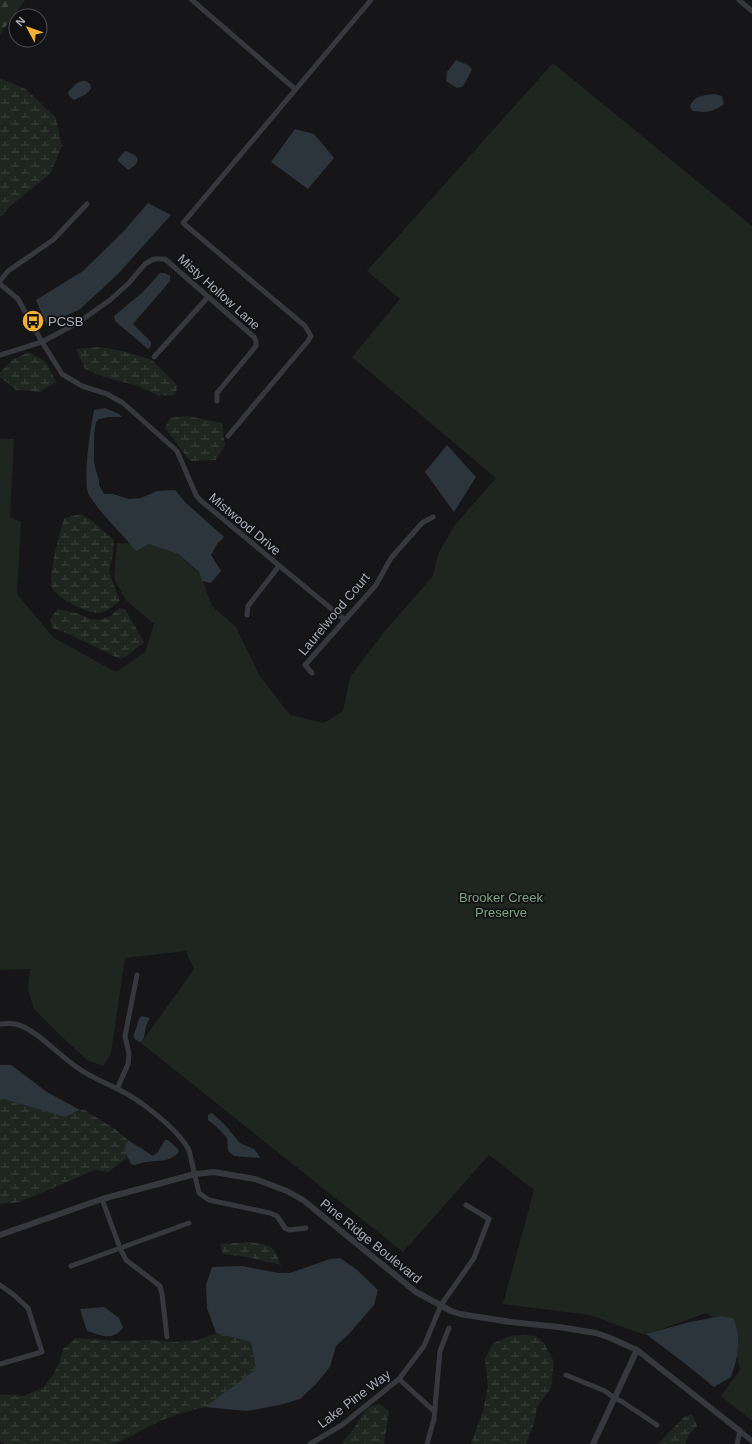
<svg xmlns="http://www.w3.org/2000/svg" width="752" height="1444" font-family="Helvetica,sans-serif">
<defs>
<pattern id="forest-firs" width="22" height="20" patternUnits="userSpaceOnUse"><rect width="22" height="20" fill="#1e261f"/><path d="M5 1l3.5 6h-7zM16 11l3.5 6h-7z" fill="#3c433d"/></pattern>
<pattern id="wetland-marsh" width="20" height="14" patternUnits="userSpaceOnUse"><rect width="20" height="14" fill="#1e261f"/><path d="M1 5h8M5 5V1M11 12h8M15 12V8" fill="none" stroke="#3c433d"/></pattern>
</defs>
<rect width="100%" height="100%" fill="#161618"/>
<path fill="url(#forest-firs)" d="M0 0H25L0 34Z"/>
<g fill="url(#wetland-marsh)">
<path d="M0 78 26 89 56 118 62 146 50 174 13 204 0 217Z"/>
<path d="M100 347 123 351 152 360 178 386 175 395 159 396 138 386 104 377 85 369 76 349Z"/>
<path d="M29 352 46 362 56 382 40 392 16 390 0 377V373L12 360Z"/>
<path d="M187 416 222 423 225 445 216 460 190 461 165 428 170 418Z"/>
<path d="M81 514 91 520 114 540 113 554 109 572 120 601C113 606 107 612 99 613 87 613 56 599 52 587 48 575 60 532 64 518Z"/>
<path d="M119 608 125 609 144 642 127 656 120 659 64 632 52 628 50 619 58 609 76 613 91 619 100 620 111 616Z"/>
<path d="M4 1099 65 1117 83 1109 115 1129 128 1140C124 1145 126 1152 127 1158L108 1172 95 1170 20 1202 0 1204V1100Z"/>
<path d="M249 1242C271 1245 273 1244 281 1265L247 1257 223 1254 220 1244Z"/>
<path d="M217 1333 251 1342 256 1369 205 1407 179 1414 160 1421 115 1444H5L0 1441V1394L23 1396 43 1388 54 1373 60 1361 63 1349 76 1338 117 1341 150 1340 174 1342 197 1340Z"/>
<path d="M513 1335 536 1336 544 1343 554 1362 551 1388 537 1407 534 1424 526 1444H471L483 1411 488 1386 485 1359 493 1343Z"/>
<path d="M379 1404 389 1411 384 1444H341L352 1431 364 1412 369 1407Z"/>
<path d="M692 1414 697 1426 688 1436 685 1444H658L684 1417Z"/>
</g>
<path fill="#1e261f" d="M553 63 752 226V1421L721 1396 740 1370 731 1329 706 1313 645 1335 590 1315 503 1304 534 1190 489 1155 403 1252 141 1043 194 969 186 951 125 958 111 1053 103 1066 87 1060 62 1037 34 1009 28 990 30 969 0 970V439H14L10 517 21 522 17 594 54 638 116 672 145 652 154 624 125 599 114 578 117 543 167 545 200 574 212 606 236 627 259 675 290 715 324 723 343 711 350 677 384 632 433 576 438 554 454 526 496 478 352 357 400 299 367 271Z"/>
<g fill="#2c353c">
<path d="M456 60 468 65 472 69 464 85 462 87 457 88 446 81 447 72Z"/>
<path d="M82 81H86L90 84 91 89 86 94 74 100 69 96 68 92 77 83Z"/>
<path d="M714 94 722 96 724 104C713 112 707 113 693 111L690 107C693 96 704 95 714 94Z"/>
<path d="M295 129 314 134 334 158 308 189 271 162Z"/>
<path d="M125 151C139 155 143 162 128 170L118 161V159Z"/>
<path d="M148 203 171 215 118 274 79 310 46 324 36 300 83 271 123 232Z"/>
<path d="M160 273H165L170 276V281L133 324 151 342V346L148 349 115 321 114 316 143 292Z"/>
<path d="M105 408 119 414 122 417H109L99 419 96 422 94 434V461L96 471 99 480V485L104 494H113L129 499 141 498 157 491 175 490 186 503 224 537 217 544 211 555 221 571 211 583 202 581 199 572 178 554 149 544 136 551C121 532 102 516 89 495 82 482 91 425 94 410Z"/>
<path d="M447 445 476 477 454 512 425 472Z"/>
<path d="M141 1016 150 1018 146 1026 144 1038 141 1042C129 1039 135 1033 137 1026 138 1022 138 1019 141 1016Z"/>
<path d="M0 1065H11L47 1092 80 1110 65 1117 4 1099 0 1100Z"/>
<path d="M212 1113 225 1125 240 1143 254 1149 258 1154 260 1158 234 1156 228 1151 227 1138 218 1128 208 1120V1116L209 1114Z"/>
<path d="M128 1140 153 1156 158 1152 165 1140H168L178 1149 179 1152C169 1163 158 1160 146 1162 142 1162 138 1165 134 1165L131 1164C127 1156 122 1148 128 1140Z"/>
<path d="M340 1258 357 1270 378 1290 374 1305 349 1334 336 1346 330 1367 315 1385 300 1399 280 1405 247 1411 205 1407 256 1369 251 1342 216 1333 207 1308 206 1285 212 1267 242 1266 279 1273H290L330 1259Z"/>
<path d="M104 1307 119 1318 123 1328C111 1342 102 1335 87 1331L80 1309Z"/>
<path d="M722 1316 733 1318C742 1337 738 1358 731 1377L714 1387 683 1362 646 1334 690 1322Z"/>
</g>
<g fill="none" stroke-linecap="round" stroke-linejoin="round">
<g stroke="#37383d" stroke-width="5">
<path d="M192 0 295 89"/>
<path d="M739 0 752 11"/>
<path d="M0 281 8 271 53 240 87 204"/>
<path d="M0 284 18 299 42 342 62 374 82 386 107 394 123 403 177 451 196 495 200 500 345 620"/>
<path d="M0 355 42 342 79 322 110 300 129 283 145 264 154 259H165L254 337 256 341V346L217 393V401"/>
<path d="M154 357 208 297"/>
<path d="M228 436 308 341 311 336 305 326 183 223 371 0"/>
<path d="M247 615 248 606 279 566"/>
<path d="M312 673 305 665 376 585 391 558 422 523 433 517"/>
<path d="M0 1024C5 1024 11 1023 15 1024 33 1027 59 1055 75 1066 88 1076 103 1082 118 1089 140 1100 177 1128 189 1150L199 1193 209 1200 270 1213 277 1216 285 1228 289 1230 306 1228"/>
<path d="M117 1089 128 1064 129 1054 125 1036 137 975"/>
<path d="M102 1199 120 1248 126 1260 160 1286 162 1294 167 1337"/>
<path d="M71 1266 189 1223"/>
<path d="M0 1285 14 1295 28 1308 42 1352 0 1364"/>
<path d="M566 1375 605 1391 614 1398 621 1401 657 1425"/>
<path d="M399 1379 435 1412"/>
<path d="M310 1444 342 1425 399 1379 424 1346 441 1305 474 1258 489 1219 466 1205"/>
<path d="M427 1444 434 1419 440 1351 449 1328"/>
<path d="M737 1444 740 1431 752 1441"/>
</g>
<g stroke="#37383d" stroke-width="6">
<path d="M0 1235 102 1199 195 1174 214 1172 255 1179 287 1191 303 1200 416 1292 451 1311 460 1314 511 1322 559 1327 596 1333 608 1337 637 1350 740 1431"/>
<path d="M593 1444 637 1350"/>
</g>
</g>
<defs>
<g id="bus-disc" transform="scale(1.15)"><circle r="9.5" fill="#f2b134" stroke="#111113"/><path d="M-5-6H5V4H4V6H2V4H-2V6H-4V4H-5ZM-3.5-4V0h7V-4ZM-3.5 1.2v1.5H-2V1.2ZM2 1.2v1.5H3.5V1.2Z" fill="#111"/></g>
</defs>
<g fill-rule="evenodd">
<use href="#bus-disc" x="33" y="321"/>
</g>
<g text-anchor="middle" dominant-baseline="central" stroke-width="3.5" stroke-linejoin="round" paint-order="stroke">
<g font-size="13" fill="#a8adb8" stroke="#111113">
<text transform="translate(219 292) rotate(42)">Misty Hollow Lane</text>
<text transform="translate(245 524) rotate(40)">Mistwood Drive</text>
<text transform="translate(334 614) rotate(-50)">Laurelwood Court</text>
<text transform="translate(371 1241) rotate(39)">Pine Ridge Boulevard</text>
<text transform="translate(354 1399) rotate(-37)">Lake Pine Way</text>
</g>
<g font-size="13" fill="#a8adb8" stroke="#111113" text-anchor="start">
<text x="48" y="321">PCSB</text>
</g>
<g font-size="13" fill="#7fa381" stroke="#111113">
<text x="501" y="897">Brooker Creek<tspan x="501" dy="15">Preserve</tspan></text>
</g>
</g>
<g transform="translate(28 28) rotate(311)"><circle r="19" fill="#111113" stroke="#4d4f55"/>
<path d="M0-3L7 15L0 10L-7 15Z" fill="#f2b134"/>
<text y="-6" font-size="11" font-weight="bold" text-anchor="middle" fill="#a8adb8">N</text>
</g>
</svg>
